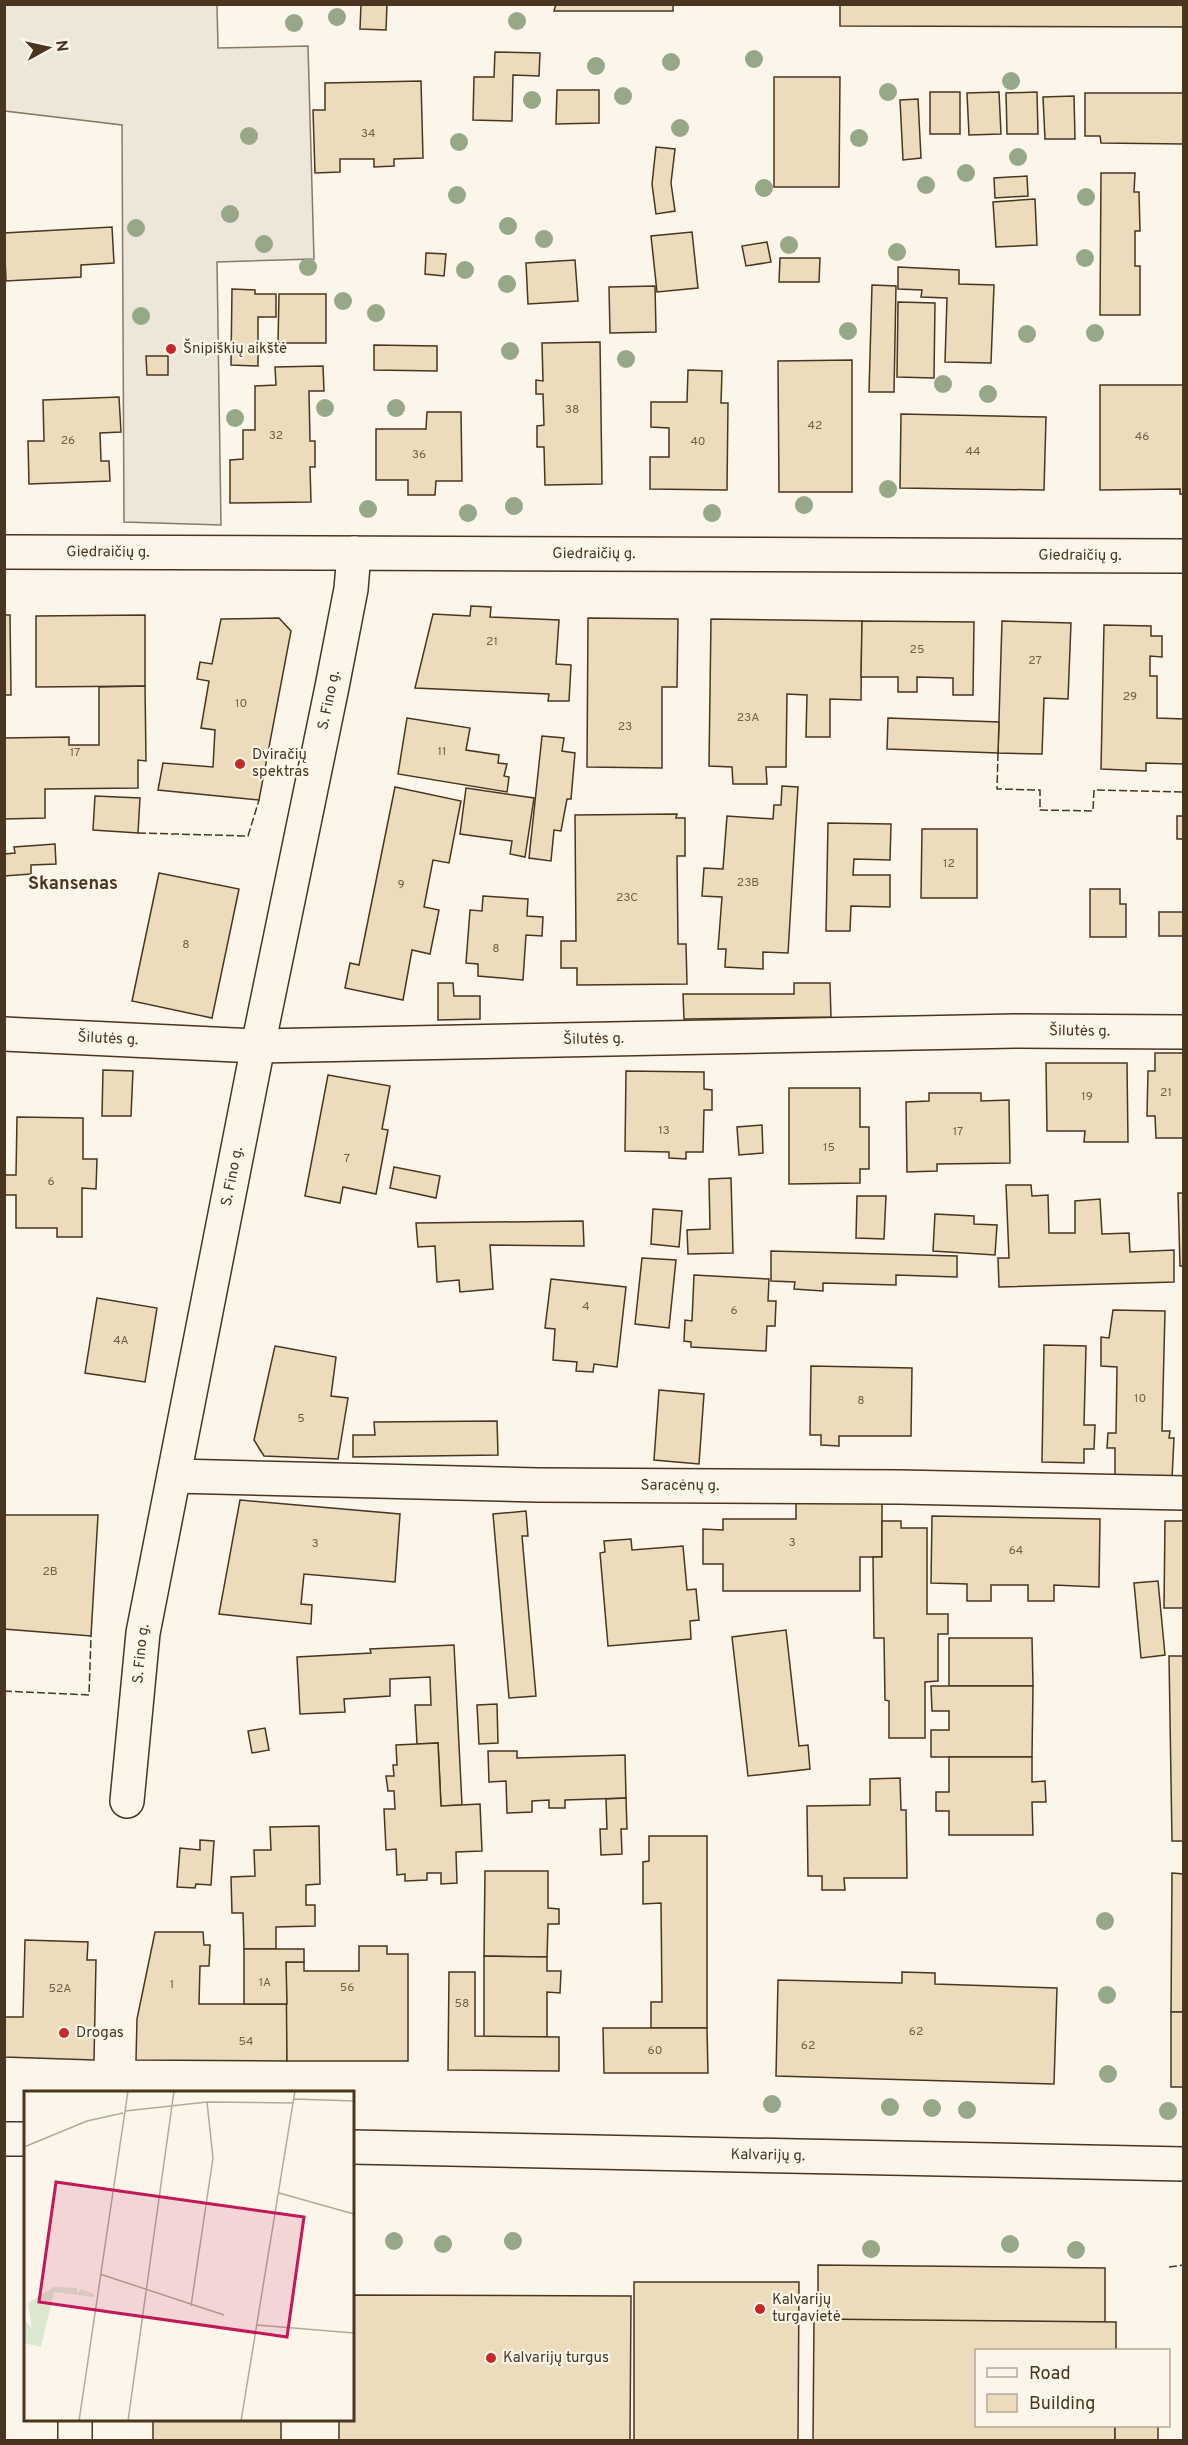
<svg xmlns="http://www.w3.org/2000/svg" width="1188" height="2445" font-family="Overpass,sans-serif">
<rect width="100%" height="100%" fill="#fbf6e9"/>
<path fill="#ede7d9" stroke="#887966" stroke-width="1.5" d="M5 5H217L218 48 308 46 314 259 217 262 221 525 124 522 122 125 5 111Z"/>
<g fill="#ecdcbc" stroke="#4a3520" stroke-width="1.5">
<path d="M361 4H387L386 30 360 29Z"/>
<path d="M556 4H673V11H554Z"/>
<path d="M840 4H1184V27L840 26Z"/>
<path d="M495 52 540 53 539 76 513 75 512 121 473 120 474 77H494Z"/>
<path d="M774 77H840L839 187H774Z"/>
<path d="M421 81 423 158 394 159V166L374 167V159H340V172L315 173 313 110H325V83Z"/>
<path d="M557 90H599V123L556 124Z"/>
<rect x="930" y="92" width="30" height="42"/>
<path d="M999 92 1001 134 969 135 967 93Z"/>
<path d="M1037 92 1038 134H1007L1006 93Z"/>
<path d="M1085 93H1184V144L1101 143 1100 136H1085Z"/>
<path d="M1074 96 1075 139H1045L1043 97Z"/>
<path d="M918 99 921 158 903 160 900 100Z"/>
<path d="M656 147 675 149 671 183 675 211 656 214 652 184Z"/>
<path d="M1101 173H1135L1134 192H1139L1140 231H1135V266H1140V315H1100Z"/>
<path d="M1027 176 1028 196 995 198 994 178Z"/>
<path d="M1035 199 1037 245 996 247 993 202Z"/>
<path d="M112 227 114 263 81 265V277L6 281 4 233Z"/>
<path d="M692 232 698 288 657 292 651 236Z"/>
<path d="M767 242 771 262 746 266 742 246Z"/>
<path d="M426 253 446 254 444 276 425 274Z"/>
<path d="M780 258H820L819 282H779Z"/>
<path d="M575 260 578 301 528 304 526 263Z"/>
<path d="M898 267 959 270V284L994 285 991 363 945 362 947 298 921 297 922 290 898 289Z"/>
<path d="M872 285 896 286 894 392H869Z"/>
<path d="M655 286 656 332 610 333 609 287Z"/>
<path d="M232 289 255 290V294H276V317H258V366L231 365Z"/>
<path d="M279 294H326V343H278Z"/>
<path d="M898 302 935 303 934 378 897 377Z"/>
<path d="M600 342 602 484 545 485 544 447H537V426L544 425 543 394H536V380L543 381 542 343Z"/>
<path d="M374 345 437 346V371L374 370Z"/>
<path d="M146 356H168V375H147Z"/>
<path d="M852 360V492H779L778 361Z"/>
<path d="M323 366 324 391H309L310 441H315V467H310L311 502 230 503V460L243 459V430H255V386L276 385 275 367Z"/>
<path d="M688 370 722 371 721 403H728L727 490 650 489V457H669V428L651 427V402H687Z"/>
<path d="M1100 385H1184V494H1180V489L1100 490Z"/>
<path d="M119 397 121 432 100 433 101 461H109L110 481 29 484 28 441H44L43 400Z"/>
<path d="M427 412H461L462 481H436L435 495H408V480H376V429H426Z"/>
<path d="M901 414 1046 417 1044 490 900 488Z"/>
<path d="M471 606 491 607 490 617 559 620 556 664 571 665 569 701H548L549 694 415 688 433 614 470 616Z"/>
<path d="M4 615H10L11 695H4Z"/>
<path d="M145 615V686L36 687V616Z"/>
<path d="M279 618 291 631 259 800 158 790 163 763 213 767 215 730 201 728 209 681 197 679 200 662 212 664 221 619Z"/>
<path d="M588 618 678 619 677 687H662V768L587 767Z"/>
<path d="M711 619 862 621 861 700 830 699V737H806L807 695 787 694 786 767H766L767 784H733L732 767 709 766Z"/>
<path d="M862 621 974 622 973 695H953V678L917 677V692H898V677H861Z"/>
<path d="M1002 621 1071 623 1068 699 1044 698 1042 754 998 753Z"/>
<path d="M1104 625 1151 626V636H1162V657L1150 656V676H1157V718L1184 719V764L1146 763V771L1101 769Z"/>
<path d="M145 686 146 761 138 760V788L45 789V818L4 819V738L69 737V745H99V687Z"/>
<path d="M407 718 470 728 466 750 499 755 498 763 507 764 504 776 509 777 507 792 398 774Z"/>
<path d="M888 718 999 722 998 753 887 749Z"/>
<path d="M542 736 564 738 562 751 575 753 571 799H567L561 831 554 830 551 861 529 858Z"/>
<path d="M782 786 798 787 788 953 763 952V969L725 967 726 949H718L722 897 702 896 704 868 723 869 727 816 773 819 774 805H781Z"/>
<path d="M395 787 461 801 449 863 433 860 424 907 439 910 430 954 412 950 403 1000 345 988 350 963 359 965Z"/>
<path d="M466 788 534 798 525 857 510 854 512 841 460 834Z"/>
<path d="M95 796 140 798 138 833 93 830Z"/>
<path d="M677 814 676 818H685V856H677L678 944H686L687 984 577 985V968H561V941H576L575 815Z"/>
<path d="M1177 816H1184V849L1183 839H1177Z"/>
<path d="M828 823 891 824 890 860 854 859 853 875H890V907L851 906 850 931H826Z"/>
<path d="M922 829H977V898H921Z"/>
<path d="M55 844 56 864 31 865V874L4 876V854L15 853 14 847Z"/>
<path d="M159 873 239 889 212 1018 132 1001Z"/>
<path d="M1090 889H1120V904H1126V937H1090Z"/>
<path d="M483 896 528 899 527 916 543 917 542 936 526 935 523 980 478 976V964L466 963 470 910 482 911Z"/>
<rect x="1159" y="912" width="25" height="24"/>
<path d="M438 983H453L454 996H480V1019L438 1020Z"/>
<path d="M794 983H830L831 1017 684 1019 683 994H794Z"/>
<path d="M1155 1053H1184V1138H1156L1155 1116H1147L1148 1071H1155Z"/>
<path d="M1046 1063H1127L1128 1142H1084L1085 1131H1047Z"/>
<path d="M103 1070 133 1071 131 1116H102Z"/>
<path d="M626 1071 704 1072V1089L712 1090V1110H704L703 1152H686V1159L669 1158V1152L625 1151Z"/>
<path d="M328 1075 390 1086 382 1129 388 1130 376 1194 343 1187 340 1203 305 1196Z"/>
<path d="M789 1088H860V1127H869V1169H860V1183L789 1184Z"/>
<path d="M929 1093H981V1101L1009 1100 1010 1163 937 1164V1171L907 1172 906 1102 929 1101Z"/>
<path d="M17 1117 83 1118V1159H97L96 1189 82 1188V1237H57V1228H16V1195H4V1175H16Z"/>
<path d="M762 1125 763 1153 739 1155 737 1127Z"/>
<path d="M394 1167 440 1176 436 1198 390 1188Z"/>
<path d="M731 1178 733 1253 688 1254 687 1230 710 1229 709 1179Z"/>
<path d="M1006 1185H1031L1032 1196 1048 1195 1049 1233H1075V1201L1100 1199 1102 1234 1129 1233 1130 1252 1174 1250V1282L999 1287 998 1258H1009Z"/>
<path d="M1178 1193H1184V1266H1180Z"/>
<path d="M857 1196H886L884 1239 856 1238Z"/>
<path d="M653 1209 682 1211 679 1247 651 1244Z"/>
<path d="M935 1214 974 1216V1224L997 1225 995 1255 933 1251Z"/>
<path d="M583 1221 584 1246 490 1245 493 1289 460 1292 459 1280 437 1282 435 1246 418 1247 416 1223Z"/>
<path d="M771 1251 957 1256V1277L896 1275V1285L823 1283V1291L794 1289 795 1282 771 1281Z"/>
<path d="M642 1258 676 1260 669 1328 635 1324Z"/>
<path d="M694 1275 769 1279 768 1301H776L775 1326H767L766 1351 691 1347V1342L684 1341 685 1320 692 1321Z"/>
<path d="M551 1279 626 1287 617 1367 594 1364 593 1372 576 1371 577 1362 553 1360 555 1329 545 1328Z"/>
<path d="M97 1298 157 1308 145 1382 85 1373Z"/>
<path d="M1113 1310 1165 1311 1162 1431H1170L1169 1438H1174L1172 1479 1115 1477V1448H1107L1108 1433H1116L1117 1367 1101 1366V1337L1109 1338Z"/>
<path d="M1044 1345 1086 1346 1084 1425H1095L1094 1449H1084V1463L1042 1462Z"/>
<path d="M275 1346 336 1357 331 1396 348 1398 338 1459 264 1456 254 1440Z"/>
<path d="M811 1366 912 1368 911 1436H839V1446L821 1445V1435H810Z"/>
<path d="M659 1390 704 1394 699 1464 654 1460Z"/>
<path d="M497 1421 498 1455 353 1457V1435H375L374 1422Z"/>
<path d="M796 1496H882V1557H860V1591H723V1564H703V1529L723 1530V1519H796Z"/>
<path d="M240 1500 400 1514 395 1582 304 1574 301 1604 312 1605 311 1624 219 1614Z"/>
<path d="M526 1511 528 1536H522L536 1696 509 1698 493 1514Z"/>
<path d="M4 1515H98L91 1636 4 1629Z"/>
<path d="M932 1516 1100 1519 1099 1587 1054 1585V1601H1028V1585H991V1601H967V1584L931 1583Z"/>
<path d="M882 1521H901V1528H927V1614H948V1634H938V1681L925 1682V1738H889V1701L885 1700 884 1638H874L873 1557H882Z"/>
<path d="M1165 1521H1184V1608H1164Z"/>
<path d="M631 1539 632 1550 683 1546 687 1590 696 1589 699 1620 690 1621 691 1639 608 1646 600 1553 605 1552 604 1541Z"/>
<path d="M1158 1581 1165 1655 1141 1658 1134 1583Z"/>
<path d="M786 1630 799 1746 808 1745 810 1769 748 1776 732 1637Z"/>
<path d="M949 1638H1032L1033 1686H949Z"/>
<path d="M454 1645 462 1805 441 1806 438 1743 417 1744 415 1705H431L430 1677 390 1679V1696L344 1699 345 1712 300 1714 297 1657 371 1653 370 1649Z"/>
<path d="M1169 1656H1184V1841H1172Z"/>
<path d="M931 1686H1033L1032 1757H931V1730H949V1711H932Z"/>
<path d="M497 1704 498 1743 479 1744 477 1705Z"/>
<path d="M265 1728 269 1750 252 1753 248 1731Z"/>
<path d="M438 1743 441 1806 480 1804 482 1851 456 1852 457 1883 441 1884V1873H427V1880L405 1881V1874L397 1875 396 1849 386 1850 384 1809H395L394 1791H388L386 1776H394L393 1765H397L396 1745Z"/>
<path d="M488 1751H517V1758L625 1755 626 1798 565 1800V1808H549V1800L532 1801V1812L507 1813 506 1781 489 1782Z"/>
<path d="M949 1757H1032V1782L1045 1781 1046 1802H1032L1033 1835H949V1811H936V1792H949Z"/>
<path d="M900 1778 901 1810H906L907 1878H844L845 1890H822V1876H808L807 1806 870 1805V1779Z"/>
<path d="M626 1798 627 1829H621L622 1854 601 1855 600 1829H607L606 1799Z"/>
<path d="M319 1826 320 1884 306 1885V1905H315V1926L276 1927V1949H244L243 1913H232L231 1877 255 1876 254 1850H271L270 1827Z"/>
<path d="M649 1836H707V2028H651V2002H662L661 1903 643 1904V1862L649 1861Z"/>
<path d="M200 1840 214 1841 211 1885 196 1884 195 1888 177 1887 180 1848 200 1850Z"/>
<path d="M485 1871H548V1908L559 1909V1924H548L547 1957 484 1956Z"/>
<path d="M1172 1873 1184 1874V2012H1171Z"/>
<path d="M155 1932H203L204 1945H210L209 1966H200L199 2004H287V2061L136 2060 137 2019Z"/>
<path d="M25 1940 88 1942 87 1960H96L94 2060 4 2057V2017H23Z"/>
<path d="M359 1946H387V1954H408V2061H287L286 1962H304V1971H359Z"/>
<path d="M244 1949H304V1962H286L287 2004H244Z"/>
<path d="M484 1956 547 1957V1971H561L560 1993 547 1992V2037H484Z"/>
<path d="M449 1972H475V2036L559 2037V2071L448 2070Z"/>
<path d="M902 1972 935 1973V1984L1057 1988 1054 2084 776 2076 778 1980 902 1983Z"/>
<rect x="1171" y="2012" width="13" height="75"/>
<path d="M603 2028H707L708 2073H604Z"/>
<path d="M818 2265 1105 2268V2322L818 2320Z"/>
<path d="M634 2282H799L798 2440H634Z"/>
<path d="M352 2295 631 2296 630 2440H339V2420H352Z"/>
<path d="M814 2319 1116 2322V2350H976V2426H1115V2440H813Z"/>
<rect x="153" y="2420" width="128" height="20"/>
<rect x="1115" y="2426" width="43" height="14"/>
</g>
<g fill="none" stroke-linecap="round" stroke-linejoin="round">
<g stroke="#4a3520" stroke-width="36">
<g id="street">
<path id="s1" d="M4 552 1184 556"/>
<path id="s2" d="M4 1034 258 1046 1016 1031 1184 1032"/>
<path id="s3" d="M174 1476 537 1485 900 1487 1184 1493"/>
<path id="s4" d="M127 1801 143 1633 258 1046 332 687 351 589 354 553"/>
<path d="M75 2420V2440"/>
</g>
</g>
<g stroke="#4a3520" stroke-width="36">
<g id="primary">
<path d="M4 2139H26"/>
<path id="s5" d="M352 2147 1184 2164"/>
</g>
</g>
<use href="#street" stroke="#fbf6e9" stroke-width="33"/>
<use href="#primary" stroke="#fbf6e9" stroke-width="33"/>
<g stroke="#4a3520" stroke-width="1.5" stroke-dasharray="8 3" stroke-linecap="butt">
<path d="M998 753 997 789 1040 790V810L1093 811 1094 790 1184 792"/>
<path d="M138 833 248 836 259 800"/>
<path d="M4 1691 89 1695 91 1636"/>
<path d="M1169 2267 1184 2265"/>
</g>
</g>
<g fill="#96a887">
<circle cx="337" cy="17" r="9"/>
<circle cx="517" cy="21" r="9"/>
<circle cx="294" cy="23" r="9"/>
<circle cx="754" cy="59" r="9"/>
<circle cx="671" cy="62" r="9"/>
<circle cx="596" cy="66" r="9"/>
<circle cx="1011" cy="81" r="9"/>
<circle cx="888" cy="92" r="9"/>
<circle cx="623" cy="96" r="9"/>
<circle cx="532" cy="100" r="9"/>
<circle cx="680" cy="128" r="9"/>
<circle cx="249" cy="136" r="9"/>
<circle cx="859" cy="138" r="9"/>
<circle cx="459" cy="142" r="9"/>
<circle cx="1018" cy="157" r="9"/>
<circle cx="966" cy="173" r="9"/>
<circle cx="926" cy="185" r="9"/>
<circle cx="764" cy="188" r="9"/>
<circle cx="457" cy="195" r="9"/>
<circle cx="1086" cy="197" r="9"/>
<circle cx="230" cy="214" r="9"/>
<circle cx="508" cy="226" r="9"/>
<circle cx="136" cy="228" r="9"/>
<circle cx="544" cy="239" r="9"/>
<circle cx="264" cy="244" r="9"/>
<circle cx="789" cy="245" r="9"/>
<circle cx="897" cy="252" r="9"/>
<circle cx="1085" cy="258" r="9"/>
<circle cx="308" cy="267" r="9"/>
<circle cx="465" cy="270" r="9"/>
<circle cx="507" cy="284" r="9"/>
<circle cx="343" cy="301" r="9"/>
<circle cx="376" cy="313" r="9"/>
<circle cx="141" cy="316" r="9"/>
<circle cx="848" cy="331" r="9"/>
<circle cx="1095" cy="333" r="9"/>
<circle cx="1027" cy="334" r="9"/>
<circle cx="510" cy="351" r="9"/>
<circle cx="626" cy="359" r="9"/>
<circle cx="943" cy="384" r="9"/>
<circle cx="988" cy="394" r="9"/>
<circle cx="325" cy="408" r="9"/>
<circle cx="396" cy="408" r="9"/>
<circle cx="235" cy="418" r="9"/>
<circle cx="888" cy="489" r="9"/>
<circle cx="804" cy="505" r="9"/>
<circle cx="514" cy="506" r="9"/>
<circle cx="368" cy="509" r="9"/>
<circle cx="468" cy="513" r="9"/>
<circle cx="712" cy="513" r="9"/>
<circle cx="1105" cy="1921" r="9"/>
<circle cx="1107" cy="1995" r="9"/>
<circle cx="1108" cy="2074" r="9"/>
<circle cx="772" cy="2104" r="9"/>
<circle cx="890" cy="2107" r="9"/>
<circle cx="932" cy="2108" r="9"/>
<circle cx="967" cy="2110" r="9"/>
<circle cx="1168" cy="2111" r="9"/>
<circle cx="394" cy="2241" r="9"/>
<circle cx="513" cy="2241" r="9"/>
<circle cx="443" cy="2244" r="9"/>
<circle cx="1010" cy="2244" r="9"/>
<circle cx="871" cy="2249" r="9"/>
<circle cx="1076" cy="2250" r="9"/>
</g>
<g fill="#c62828" stroke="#fbf6e9" stroke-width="2">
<circle cx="171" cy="349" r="6"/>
<circle cx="240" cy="764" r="6"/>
<circle cx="64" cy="2033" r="6"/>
<circle cx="760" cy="2309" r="6"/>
<circle cx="491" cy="2358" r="6"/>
</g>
<g text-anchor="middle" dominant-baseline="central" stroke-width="4.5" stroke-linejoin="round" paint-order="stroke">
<g font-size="12" fill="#725f47">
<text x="368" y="134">34</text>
<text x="572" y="410">38</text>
<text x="815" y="426">42</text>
<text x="276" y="436">32</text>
<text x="1142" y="437">46</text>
<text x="68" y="441">26</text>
<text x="698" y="442">40</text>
<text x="973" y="452">44</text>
<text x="419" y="455">36</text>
<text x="492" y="642">21</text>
<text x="917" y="650">25</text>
<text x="1035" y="661">27</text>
<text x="1130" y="697">29</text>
<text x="241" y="704">10</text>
<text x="748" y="718">23A</text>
<text x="625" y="727">23</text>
<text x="442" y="752">11</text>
<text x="75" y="753">17</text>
<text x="949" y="864">12</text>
<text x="748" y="883">23B</text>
<text x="401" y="885">9</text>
<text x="627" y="898">23C</text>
<text x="186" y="945">8</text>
<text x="496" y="949">8</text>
<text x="1166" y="1093">21</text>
<text x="1087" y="1097">19</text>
<text x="664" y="1131">13</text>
<text x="958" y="1132">17</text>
<text x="829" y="1148">15</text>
<text x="347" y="1159">7</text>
<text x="51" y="1182">6</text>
<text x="586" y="1307">4</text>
<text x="734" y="1311">6</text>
<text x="121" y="1341">4A</text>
<text x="1140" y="1399">10</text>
<text x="861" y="1401">8</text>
<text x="301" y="1419">5</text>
<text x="792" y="1543">3</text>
<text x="315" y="1544">3</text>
<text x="1016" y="1551">64</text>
<text x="50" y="1572">2B</text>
<text x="265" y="1983">1A</text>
<text x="172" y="1985">1</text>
<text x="347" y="1988">56</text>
<text x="60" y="1989">52A</text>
<text x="462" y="2004">58</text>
<text x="916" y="2032">62</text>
<text x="246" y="2042">54</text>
<text x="808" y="2046">62</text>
<text x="655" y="2051">60</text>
</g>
<g font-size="15" fill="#4a3520" stroke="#fbf6e9" text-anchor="start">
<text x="183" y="349">Šnipiškių aikštė</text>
<text x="252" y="755">Dviračių<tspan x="252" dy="17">spektras</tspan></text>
<text x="76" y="2033">Drogas</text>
<text x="772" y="2300">Kalvarijų<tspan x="772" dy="17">turgavietė</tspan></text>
<text x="503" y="2358">Kalvarijų turgus</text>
</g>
<g font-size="15" fill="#4a3520" stroke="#fbf6e9">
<text stroke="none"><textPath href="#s1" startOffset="104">Giedraičių g.</textPath></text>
<text stroke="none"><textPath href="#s1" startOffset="590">Giedraičių g.</textPath></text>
<text stroke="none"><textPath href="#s1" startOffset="1076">Giedraičių g.</textPath></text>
<text stroke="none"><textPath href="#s4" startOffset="1120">S. Fino g.</textPath></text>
<text stroke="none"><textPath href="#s2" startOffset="1076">Šilutės g.</textPath></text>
<text stroke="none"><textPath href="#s2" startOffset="104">Šilutės g.</textPath></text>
<text stroke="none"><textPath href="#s2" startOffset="590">Šilutės g.</textPath></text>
<text stroke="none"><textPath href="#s4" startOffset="634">S. Fino g.</textPath></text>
<text stroke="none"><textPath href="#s3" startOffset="506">Saracėnų g.</textPath></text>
<text stroke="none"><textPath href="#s4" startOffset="148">S. Fino g.</textPath></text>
<text stroke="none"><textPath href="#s5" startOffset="416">Kalvarijų g.</textPath></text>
</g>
<g font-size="18" font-weight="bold" fill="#4a3520" stroke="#fbf6e9">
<text x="73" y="884">Skansenas</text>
</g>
</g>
<g transform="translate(24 2091)">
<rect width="330" height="330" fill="#fbf6e9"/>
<path d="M30 196 53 197V202L57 198 70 203V206L30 201 17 256 0 252V229L8 237 4 212Z" fill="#dce7d0"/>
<path fill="none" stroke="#b4a999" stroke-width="1.5" d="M270 8 330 10M101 20 183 11 269 12M0 56 63 30 99 22M255 102 330 123M76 183 200 224M167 215 189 67 183 11M233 234 330 242M55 330 104 0M104 330 150 0M217 330 271 0"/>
<path fill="#c2185b" fill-opacity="0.15" stroke="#c2185b" stroke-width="3" d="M32 91 280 126 263 246 15 211Z"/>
<rect width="330" height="330" fill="none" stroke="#4a3520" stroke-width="3"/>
</g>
<rect width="1188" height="2445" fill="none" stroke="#4a3520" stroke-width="12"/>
<rect x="975" y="2349" width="195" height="78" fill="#fbf6e9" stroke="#b4a999" stroke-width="1.5"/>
<rect x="987" y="2368" width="30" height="9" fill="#fbf6e9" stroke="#b4a999" stroke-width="1.5"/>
<text x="1029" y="2379" font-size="18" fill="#4a3520">Road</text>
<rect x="987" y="2394" width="30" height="18" fill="#ecdcbc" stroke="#b4a999" stroke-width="1.5"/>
<text x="1029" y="2409" font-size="18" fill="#4a3520">Building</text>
<g transform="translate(48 48) rotate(82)" stroke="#fbf6e9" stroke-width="4.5" paint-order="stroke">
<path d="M0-4.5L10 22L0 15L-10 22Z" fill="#4a3520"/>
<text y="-9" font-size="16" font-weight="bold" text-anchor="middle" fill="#4a3520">N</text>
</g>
</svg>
